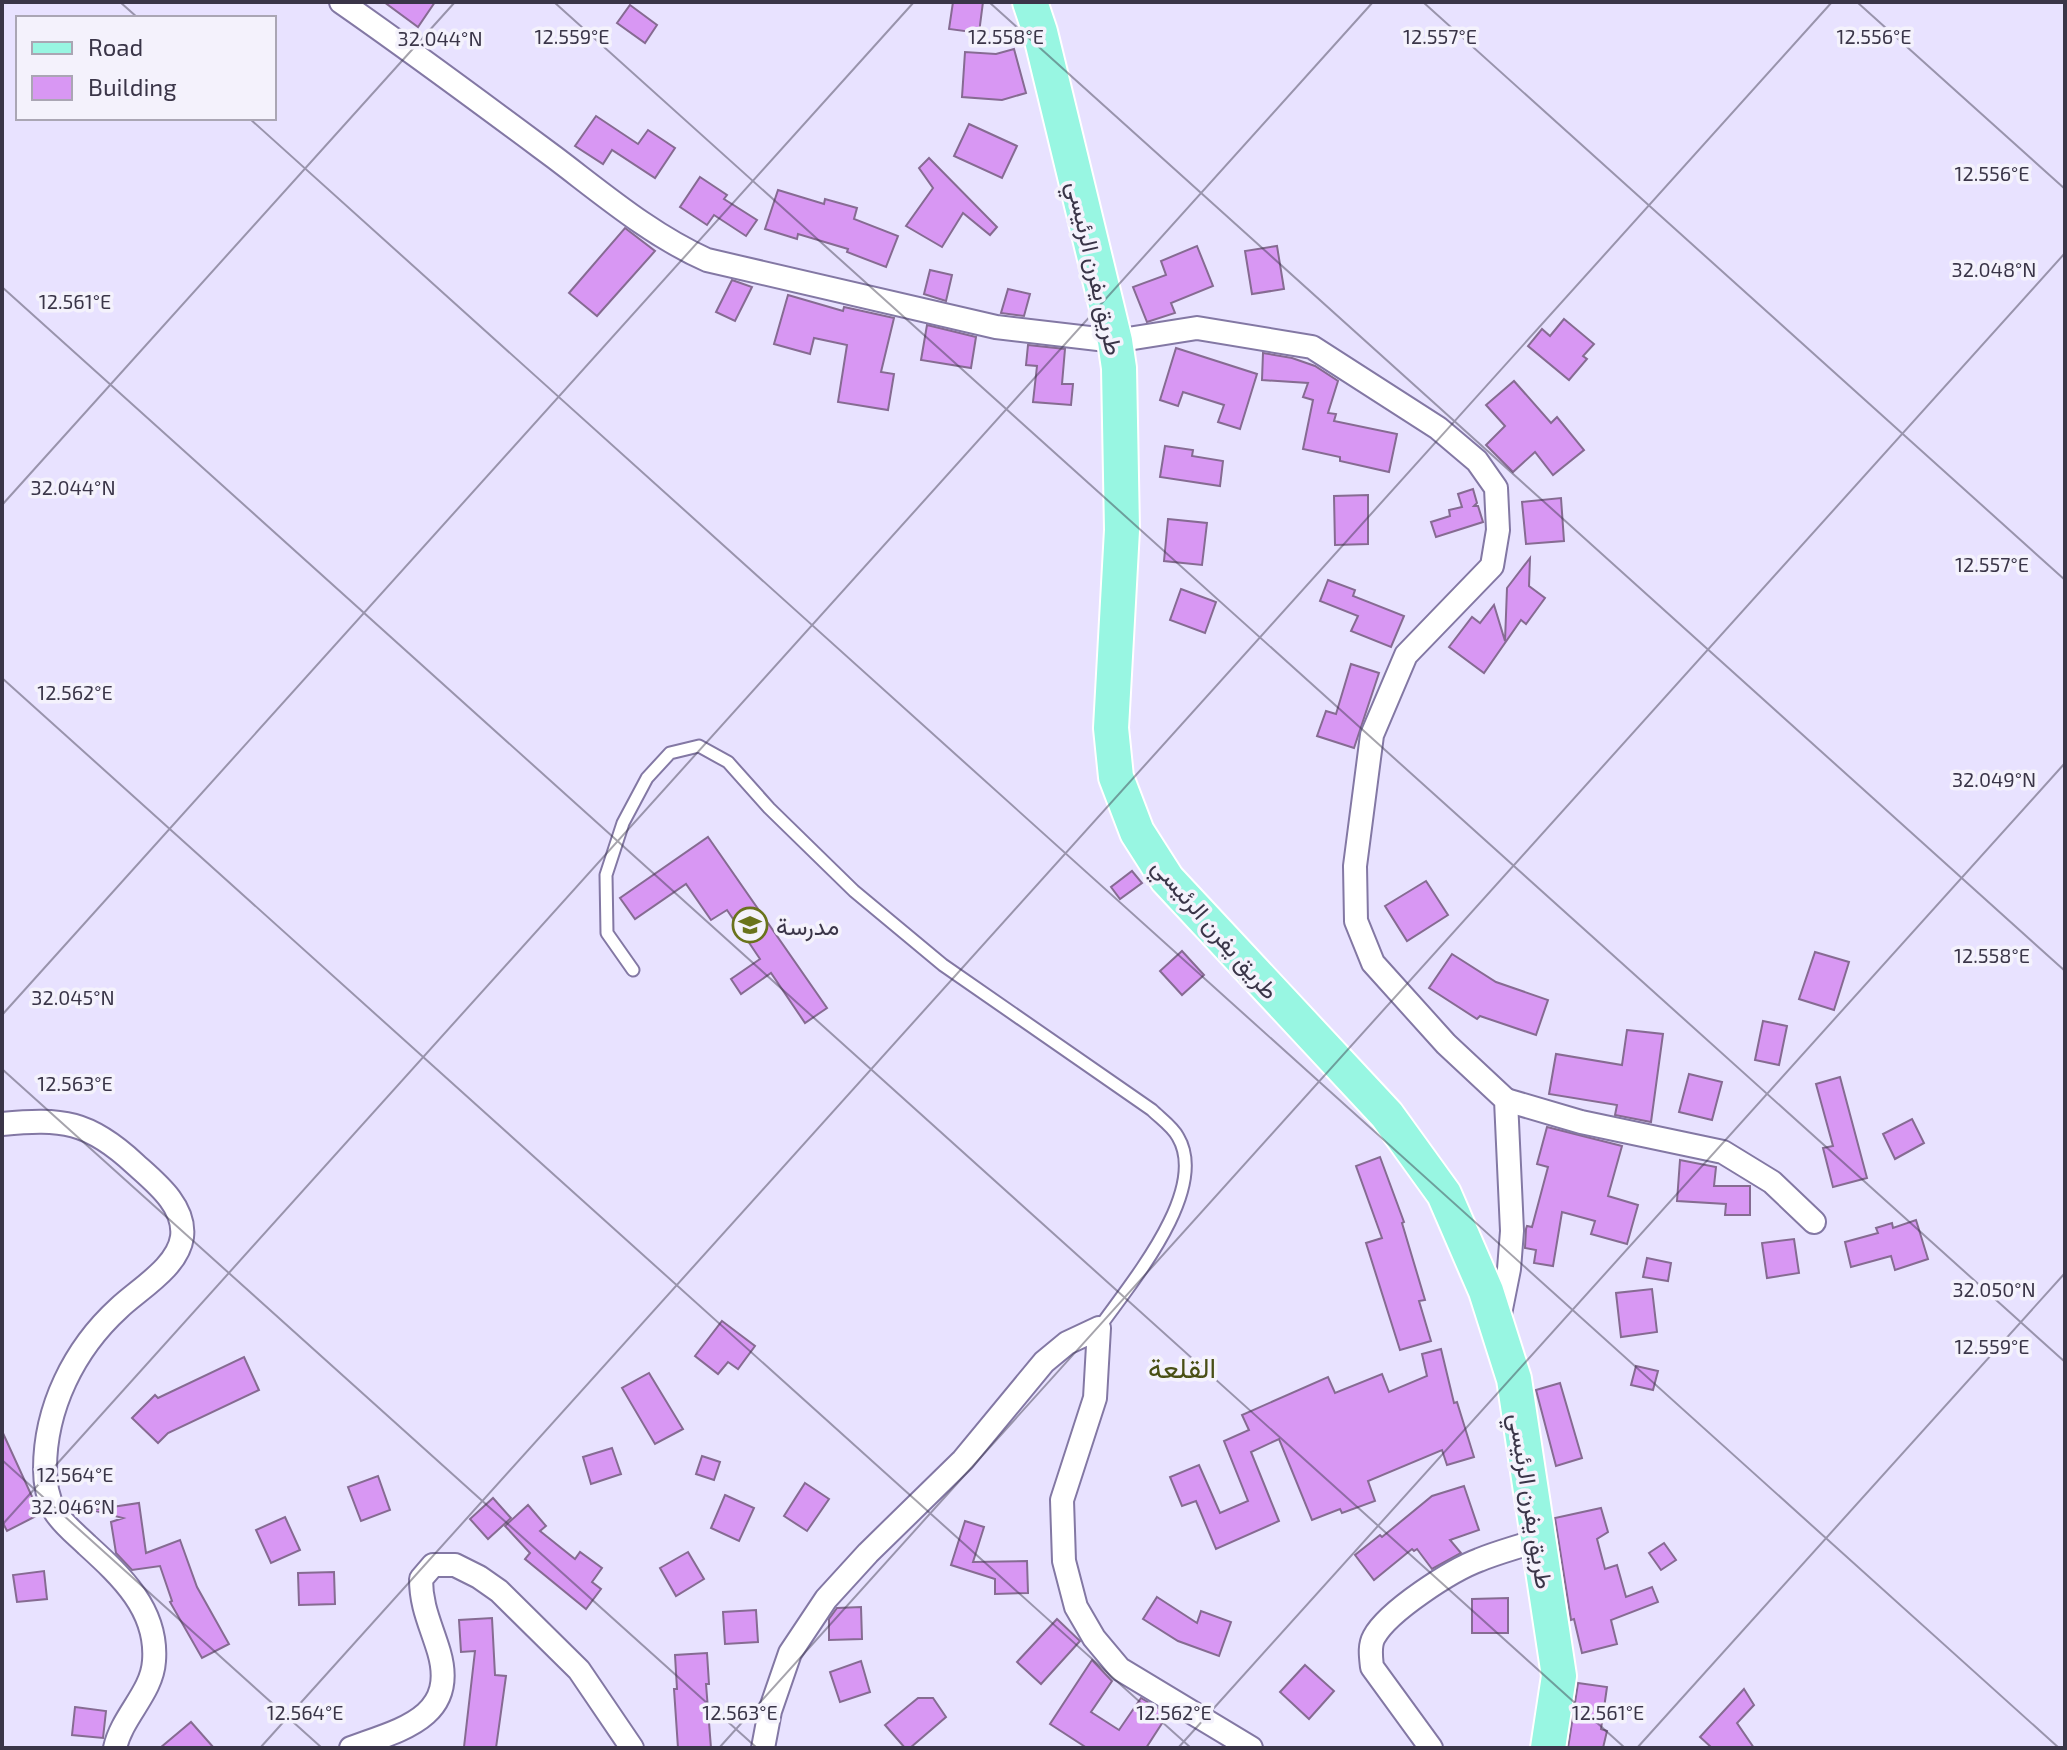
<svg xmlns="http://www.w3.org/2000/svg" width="2067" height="1750" font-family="'Exo 2',Vazirmatn,sans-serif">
<rect width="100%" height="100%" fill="#e8e2ff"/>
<g fill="#d897f3" stroke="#866b92" stroke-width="2">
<path d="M384 2H435L418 27Z"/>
<path d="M953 2H983L979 33 949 29Z"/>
<path d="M630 5 657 25 645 43 617 23Z"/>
<path d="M1014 49 1026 93 1002 100 962 97 965 52 996 54Z"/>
<path d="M596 116 638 144 648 130 675 148 655 178 612 150 603 164 575 146Z"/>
<path d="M969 124 1017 146 1002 178 954 156Z"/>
<path d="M929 158 997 227 990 235 963 213 942 247 906 226 933 188 919 168Z"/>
<path d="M700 177 727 195 724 199 757 220 746 236 714 215 707 225 680 207Z"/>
<path d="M778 190 824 204 825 199 857 208 854 219 898 236 886 267 847 252 848 249 798 234 797 239 765 229Z"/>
<path d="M625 228 655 251 597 316 569 293Z"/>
<path d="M1197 246 1213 286 1171 303 1175 313 1147 322 1133 287 1166 275 1161 261Z"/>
<path d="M1277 246 1284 289 1252 294 1245 251Z"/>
<path d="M930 270 952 275 946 301 924 294Z"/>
<path d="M732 280 752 287 735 321 716 312Z"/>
<path d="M1008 289 1030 294 1024 316 1001 313Z"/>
<path d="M788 295 843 311 844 307 894 318 881 372 894 374 888 410 838 402 847 345 814 338 810 354 774 344Z"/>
<path d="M1564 319 1594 344 1583 356 1587 359 1569 380 1528 346 1542 329 1550 336Z"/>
<path d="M927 325 976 337 971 368 921 360Z"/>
<path d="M1028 345 1065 349 1062 384H1073L1071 405 1033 402 1037 366 1026 365Z"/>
<path d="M1176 348 1257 374 1240 429 1218 422 1224 405 1183 392 1178 406 1160 400Z"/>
<path d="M1263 353 1292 358 1315 366 1338 381 1328 413 1336 414 1334 421 1397 434 1389 472 1340 461V457L1303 449 1313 400 1303 397 1308 383 1262 380Z"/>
<path d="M1514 381 1551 423 1557 417 1584 450 1553 475 1535 452 1513 472 1486 445 1505 426 1486 405Z"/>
<path d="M1165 446 1193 450 1192 456 1223 461 1220 486 1160 477Z"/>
<path d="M1473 489 1477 503 1474 506H1478L1483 522 1436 537 1431 522 1450 516 1449 510 1462 507 1458 494Z"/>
<path d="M1368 495V544L1335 545 1334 496Z"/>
<path d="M1561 498 1564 541 1526 544 1522 502Z"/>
<path d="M1168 519 1207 523 1202 565 1164 561Z"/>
<path d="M1530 558 1529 586 1545 598 1526 624 1521 620 1484 673 1449 647 1472 617 1480 623 1494 605 1505 641 1507 588Z"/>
<path d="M1328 580 1355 590 1353 596 1404 616 1391 647 1351 631 1358 616 1320 601Z"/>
<path d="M1181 589 1216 602 1205 633 1170 620Z"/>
<path d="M1351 664 1379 673 1354 748 1317 736 1326 711 1336 714Z"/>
<path d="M708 837 827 1008 805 1023 771 973 741 994 731 979 760 959 727 910 711 920 686 884 635 919 620 898Z"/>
<path d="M1132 871 1142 883 1120 899 1111 887Z"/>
<path d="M1426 881 1448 915 1407 941 1385 906Z"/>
<path d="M1182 951 1204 975 1182 995 1160 971Z"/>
<path d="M1815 952 1849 962 1834 1010 1799 999Z"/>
<path d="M1452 954 1496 982 1548 1000 1536 1035 1480 1016 1477 1019 1429 988Z"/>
<path d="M1763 1021 1787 1026 1779 1065 1755 1060Z"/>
<path d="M1627 1030 1663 1034 1651 1122 1615 1115 1617 1105 1549 1094 1556 1054 1622 1065Z"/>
<path d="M1689 1074 1722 1082 1712 1120 1679 1112Z"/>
<path d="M1840 1077 1867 1178 1833 1187 1823 1148 1833 1146 1816 1084Z"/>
<path d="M1912 1119 1924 1143 1895 1159 1883 1134Z"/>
<path d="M1547 1127 1622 1146 1608 1196 1638 1205 1627 1244 1591 1234 1595 1221 1562 1212 1553 1266 1534 1263 1536 1250 1525 1248 1526 1229 1527 1226 1532 1227 1548 1167 1537 1164Z"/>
<path d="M1380 1157 1404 1222 1402 1223 1425 1300 1419 1301 1431 1341 1400 1350 1366 1243 1382 1238 1356 1166Z"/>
<path d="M1680 1160 1716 1167 1714 1186H1750V1215H1725L1726 1204 1677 1201Z"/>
<path d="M1916 1220 1928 1259 1895 1270 1891 1256 1851 1267 1845 1242 1878 1233 1876 1228 1892 1223 1893 1228Z"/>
<path d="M1794 1239 1799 1273 1767 1278 1762 1243Z"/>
<path d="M1647 1258 1671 1263 1668 1281 1643 1277Z"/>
<path d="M1652 1289 1657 1332 1621 1337 1616 1293Z"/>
<path d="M722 1321 755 1346 738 1369 728 1362 718 1374 695 1356Z"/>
<path d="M1441 1349 1454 1403 1457 1402 1474 1457 1447 1465 1442 1450 1368 1481 1375 1501 1342 1513 1340 1509 1312 1520 1279 1439 1251 1452 1279 1521 1216 1549 1196 1501 1182 1506 1170 1477 1199 1465 1220 1513 1248 1501 1224 1441 1249 1430 1242 1415 1328 1377 1335 1393 1382 1374 1389 1392 1427 1376 1422 1354Z"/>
<path d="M244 1357 259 1390 168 1433 158 1443 132 1418 155 1395 158 1398Z"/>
<path d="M1636 1366 1658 1371 1653 1390 1631 1385Z"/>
<path d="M649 1373 683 1429 655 1444 622 1388Z"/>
<path d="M1560 1383 1582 1458 1556 1466 1536 1390Z"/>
<path d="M2 1431 40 1514 7 1531 2 1521Z"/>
<path d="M612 1448 621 1474 591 1484 583 1457Z"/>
<path d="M702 1456 720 1462 714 1480 696 1474Z"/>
<path d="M378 1476 390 1510 361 1521 348 1487Z"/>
<path d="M805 1483 829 1499 807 1531 784 1516Z"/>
<path d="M1464 1486 1479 1530 1450 1540 1461 1553 1432 1569 1417 1549 1414 1551 1412 1549 1374 1580 1355 1555 1380 1535 1382 1537 1432 1496Z"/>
<path d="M725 1495 754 1508 739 1541 711 1528Z"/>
<path d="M493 1498 511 1518 488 1539 470 1519Z"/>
<path d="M139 1503 146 1553 180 1540 197 1587 229 1644 202 1658 170 1602 172 1601 160 1566 132 1570 116 1553 111 1522 123 1518 92 1510Z"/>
<path d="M528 1505 546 1526 540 1531 575 1559 580 1552 602 1568 592 1582 601 1589 586 1609 525 1559 530 1553 505 1526Z"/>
<path d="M1601 1508 1608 1532 1597 1539 1605 1569 1617 1565 1626 1597 1652 1587 1658 1602 1611 1620 1617 1644 1582 1653 1574 1619 1571 1620 1555 1518Z"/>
<path d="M285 1517 300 1550 271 1563 256 1530Z"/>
<path d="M965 1521 984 1527 973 1562 1027 1561 1028 1593 995 1594V1579L951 1565Z"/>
<path d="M1664 1543 1676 1560 1661 1570 1649 1553Z"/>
<path d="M688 1552 704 1579 676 1596 660 1568Z"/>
<path d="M44 1571 47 1599 17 1602 13 1575Z"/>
<path d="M334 1572 335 1604 299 1605 298 1573Z"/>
<path d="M1157 1597 1197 1623 1201 1611 1231 1622 1219 1656 1178 1641 1143 1619Z"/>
<path d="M1508 1598V1633H1472V1599Z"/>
<path d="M861 1607 862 1639 829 1640V1619L837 1608Z"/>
<path d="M756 1610 758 1642 725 1644 723 1612Z"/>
<path d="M492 1618 495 1675 506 1676 496 1748 464 1747 475 1651 461 1652 459 1620Z"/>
<path d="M1057 1619 1080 1641 1041 1684 1017 1662Z"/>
<path d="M707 1653 709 1684H706L711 1748H678L674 1689H677L675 1655Z"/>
<path d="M1092 1660 1112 1681 1091 1712 1119 1730 1141 1698 1168 1714 1146 1748H1087L1050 1724Z"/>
<path d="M861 1661 870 1692 840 1702 830 1672Z"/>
<path d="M1305 1665 1334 1691 1309 1719 1280 1692Z"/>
<path d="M1578 1683 1607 1687 1601 1729 1607 1731 1603 1748H1568Z"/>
<path d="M1744 1689 1754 1705 1737 1723 1754 1748H1712L1700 1737Z"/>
<path d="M918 1698H933L946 1717 910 1748H905L885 1725Z"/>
<path d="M75 1707 106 1711 103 1738 72 1735Z"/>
<path d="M191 1722 214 1748H160Z"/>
</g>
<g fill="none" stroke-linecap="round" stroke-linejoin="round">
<g stroke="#8378a4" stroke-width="15">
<path id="service" d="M633 970 607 933 606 875 623 823 647 778 670 753 699 746 728 762 769 808 854 891 943 965 1152 1110C1160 1118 1173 1127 1178 1137 1210 1191 1129 1285 1099 1328"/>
</g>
<g stroke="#8378a4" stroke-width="26">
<g id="minor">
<path d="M341 2C413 52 484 105 554 157 603 194 651 235 707 260L996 327 1115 341 1197 328 1312 347 1438 428 1477 461 1496 488 1498 530 1492 566 1406 655 1372 735 1355 866 1356 921 1373 963 1446 1044 1506 1100 1512 1231 1509 1269 1499 1319"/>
<path d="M1506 1100 1581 1122 1723 1152 1772 1182 1814 1222"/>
<path d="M2 1124C62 1118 89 1121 135 1164 155 1182 186 1206 182 1237 178 1267 139 1289 119 1308 74 1349 45 1408 45 1469 45 1482 48 1498 54 1510 62 1524 76 1534 87 1545 121 1576 158 1610 154 1661 152 1693 122 1716 115 1748"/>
<path d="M351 1748C400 1730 458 1718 439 1652 431 1625 421 1607 421 1579L433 1565H455L479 1577 499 1591 579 1670 632 1748"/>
<path d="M763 1748 770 1711 790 1653 826 1599 868 1553 963 1460 1044 1362 1067 1343 1099 1328 1095 1398 1062 1500 1064 1561 1076 1607 1094 1638 1120 1669 1251 1748"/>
<path d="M1431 1748 1372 1667C1371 1657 1369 1646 1374 1637 1388 1611 1452 1570 1479 1560 1498 1552 1519 1547 1538 1540"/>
</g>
</g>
<g stroke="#fff" stroke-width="38">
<path id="primary" d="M1030 2 1040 32 1115 341 1119 368 1122 530 1111 728 1116 777 1137 832 1167 879 1387 1115 1444 1194 1486 1291 1514 1379 1559 1676 1548 1748"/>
</g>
<use href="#service" stroke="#fff" stroke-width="11"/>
<use href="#minor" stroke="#fff" stroke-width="22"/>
<use href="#primary" stroke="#98f6e2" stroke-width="34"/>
</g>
<path fill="none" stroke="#3a3548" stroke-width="2" stroke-opacity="0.45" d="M120 2 138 18M554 2 2065 1362M989 2 2065 971M1423 2 2065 580M1857 2 2065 189M249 118 2059 1748M2 287 1625 1748M2 505 455 2M2 678 1191 1748M2 1015 914 2M2 1069 757 1748M2 1460 322 1748M2 1525 1373 2M260 1748 1832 2M719 1748 2065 253M1178 1748 2065 763M1637 1748 2065 1273"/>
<defs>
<g id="school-ring" transform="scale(1.8)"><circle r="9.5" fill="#f4f2fc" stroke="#6a731c" stroke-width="1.5"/><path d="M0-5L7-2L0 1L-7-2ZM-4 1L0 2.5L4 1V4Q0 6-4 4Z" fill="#6a731c"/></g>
</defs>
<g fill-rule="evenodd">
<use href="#school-ring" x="750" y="925"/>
</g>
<g text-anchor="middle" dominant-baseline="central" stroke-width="7" stroke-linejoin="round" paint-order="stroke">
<g font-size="24" fill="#3a3548" stroke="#f4f2fc">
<text transform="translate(1096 268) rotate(77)">طريق يفرن الرئيسي</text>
<text transform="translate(1216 928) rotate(49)">طريق يفرن الرئيسي</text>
<text transform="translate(1532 1501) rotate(81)">طريق يفرن الرئيسي</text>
</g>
<g font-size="24" fill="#3a3548" stroke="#f4f2fc" text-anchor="start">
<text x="776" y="925">مدرسة</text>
</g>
<g font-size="28" fill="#494f15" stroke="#f4f2fc">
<text x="1182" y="1367">القلعة</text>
</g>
</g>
<g font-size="20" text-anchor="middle" fill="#3a3548" stroke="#f4f2fc" stroke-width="7" stroke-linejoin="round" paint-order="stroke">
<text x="1440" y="44">12.557°E</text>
<text x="572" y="44">12.559°E</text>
<text x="1006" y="44">12.558°E</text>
<text x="1874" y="44">12.556°E</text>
<text x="440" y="46">32.044°N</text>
<text x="1992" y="181">12.556°E</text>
<text x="1994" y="277">32.048°N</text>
<text x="75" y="309">12.561°E</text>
<text x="73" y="495">32.044°N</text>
<text x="1992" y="572">12.557°E</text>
<text x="75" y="700">12.562°E</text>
<text x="1994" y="787">32.049°N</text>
<text x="1992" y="963">12.558°E</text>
<text x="73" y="1005">32.045°N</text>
<text x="75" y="1091">12.563°E</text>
<text x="1994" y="1297">32.050°N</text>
<text x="1992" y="1354">12.559°E</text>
<text x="75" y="1482">12.564°E</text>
<text x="73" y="1514">32.046°N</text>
<text x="305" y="1720">12.564°E</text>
<text x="740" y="1720">12.563°E</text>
<text x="1174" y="1720">12.562°E</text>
<text x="1608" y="1720">12.561°E</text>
</g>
<rect width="2067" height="1750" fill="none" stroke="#3a3548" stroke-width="8"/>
<rect x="16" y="16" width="260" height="104" fill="#f4f2fc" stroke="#aaa6b4" stroke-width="2"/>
<rect x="32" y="42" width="40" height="12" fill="#98f6e2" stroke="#aaa6b4" stroke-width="2"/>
<text x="88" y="56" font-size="24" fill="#3a3548">Road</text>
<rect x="32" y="76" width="40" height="24" fill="#d897f3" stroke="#aaa6b4" stroke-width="2"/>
<text x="88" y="96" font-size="24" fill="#3a3548">Building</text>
</svg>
